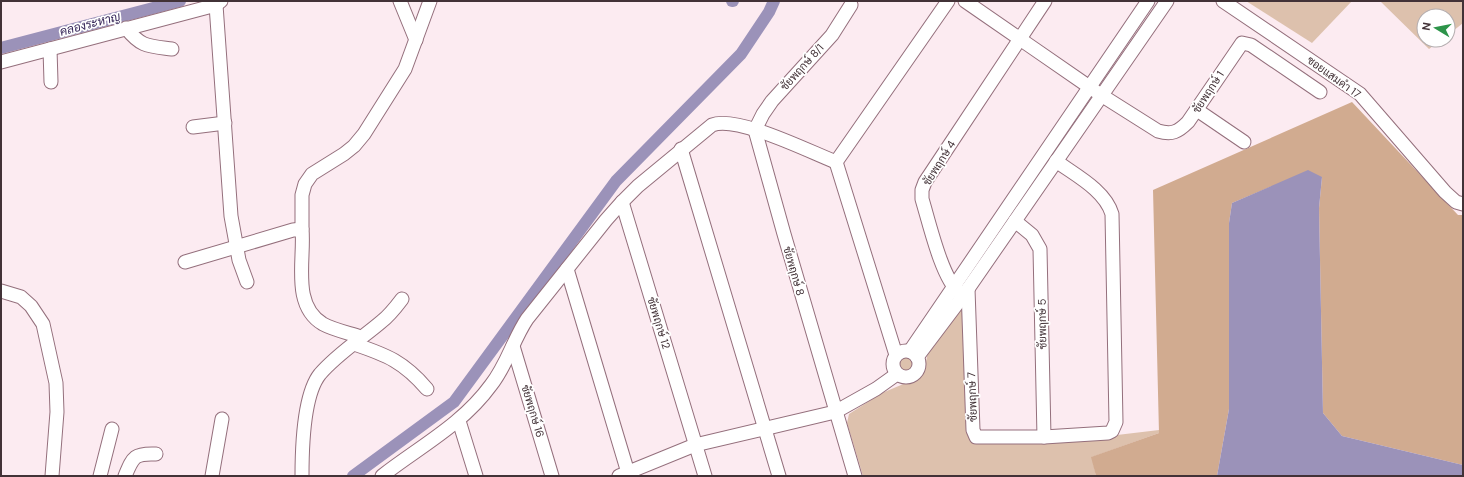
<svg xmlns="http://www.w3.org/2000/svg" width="1464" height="477" font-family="'DM Sans',Sarabun,sans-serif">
<rect width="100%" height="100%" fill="#fcebf1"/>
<g fill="#ddc1ad">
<path d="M1246 1H1352L1312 43Z"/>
<path d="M1380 1H1463V23L1448 35V16H1424V40H1441L1429 49Z"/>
<path d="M964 305 969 439 977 444 1117 435 1159 430V433L1092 457 1096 476H863L847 423 849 414 882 393 913 380 926 362 928 351Z"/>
<circle cx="906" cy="363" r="8"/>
</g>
<path fill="#d1ab90" d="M1352 102 1458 215H1463V465L1342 436 1323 413 1319 208 1322 177 1270 187 1232 203 1229 223V409L1217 476H1096L1091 457 1159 433 1153 190Z"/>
<path fill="#9b92b9" d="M1308 170 1322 177 1319 208 1323 413 1342 436 1463 465V476H1217L1229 409V223L1232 203Z"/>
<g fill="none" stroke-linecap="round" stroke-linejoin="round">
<g stroke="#9b92b9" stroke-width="12">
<path d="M732 1H733"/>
<path d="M1 48 180 1"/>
<path d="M353 476 454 402 616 181 741 54 769 12 774 1"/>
</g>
<g stroke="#946f7c" stroke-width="15">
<g id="minor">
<path d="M400 1 416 40"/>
<path d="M965 1 1101 95 1158 131C1172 135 1178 132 1188 122L1242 43 1251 45 1320 92"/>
<path d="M1223 1 1360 94 1445 192 1456 202 1463 204"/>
<path d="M216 5 231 216 239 260 247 282"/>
<path d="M851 5 832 35 772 101 763 114 755 130 784 234 855 476"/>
<path d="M126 28C141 47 148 46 172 49"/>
<path d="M50 49 51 82"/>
<path d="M1 62 216 5 221 1"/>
<path d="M1197 110 1244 142"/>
<path d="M193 127 225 123"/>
<path d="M681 149 779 476"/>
<path d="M836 162 896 355"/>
<path d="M836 162 948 1"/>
<path d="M622 202 705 476"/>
<path d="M1015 221 1032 235 1040 249 1044 437"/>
<path d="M302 229V195L305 184 312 174 344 154 354 146 364 134 405 69 430 1"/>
<path d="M185 262 293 230 302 229C305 259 291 305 323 324 334 330 349 333 361 337"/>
<path d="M567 269 629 476"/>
<path d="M968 289 973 430 976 437H1044L1108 433 1112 431 1116 422 1112 214C1105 190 1075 175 1056 161"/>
<path d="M1 291 21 297 31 306 43 324 56 383 57 412 52 476"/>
<path d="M959 292C942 279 929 222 922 199V190L925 182 1045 1"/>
<path d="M354 344C387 355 404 362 427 389"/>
<path d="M513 346 552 476"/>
<circle cx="906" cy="364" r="13"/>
<path d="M910 351 1148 1"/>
<path d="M917 357 963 296 1167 1"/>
<path d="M459 421 476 476"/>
<path d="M100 476 112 429"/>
<path d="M125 476C133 457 134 453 156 454"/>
<path d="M212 476 222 419"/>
<path d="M302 476C302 450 303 395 320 374 337 354 361 339 381 322 389 316 396 307 402 299"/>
<path d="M382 476C419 447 462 425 491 385 507 365 513 340 527 319L606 220 622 202 638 186 712 125C737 115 810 152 836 162"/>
<path d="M619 476 695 445 835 412 876 389 897 374"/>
</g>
</g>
<use href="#minor" stroke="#fff" stroke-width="13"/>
</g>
<g text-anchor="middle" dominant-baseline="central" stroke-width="3.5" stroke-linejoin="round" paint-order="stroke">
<g font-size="11" fill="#423237" stroke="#fff">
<text transform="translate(802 67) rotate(-48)">ชัยพฤกษ์ 8/1</text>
<text transform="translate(1334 77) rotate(36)">ซอยแสมดำ 17</text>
<text transform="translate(1208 92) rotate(-57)">ชัยพฤกษ์ 1</text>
<text transform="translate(939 163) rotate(-58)">ชัยพฤกษ์ 4</text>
<text transform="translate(794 271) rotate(74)">ชัยพฤกษ์ 8</text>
<text transform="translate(659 323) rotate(73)">ชัยพฤกษ์ 12</text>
<text transform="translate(1042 324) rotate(-91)">ชัยพฤกษ์ 5</text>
<text transform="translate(972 397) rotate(-92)">ชัยพฤกษ์ 7</text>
<text transform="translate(533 411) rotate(73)">ชัยพฤกษ์ 16</text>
</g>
<g font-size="12" font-style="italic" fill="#332356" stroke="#fff">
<text transform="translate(90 24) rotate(-15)">คลองระหาญ</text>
</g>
</g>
<rect width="1464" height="477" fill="none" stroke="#423237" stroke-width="4"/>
<g transform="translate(1436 28) rotate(280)"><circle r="19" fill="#ffffff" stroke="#b3adaf"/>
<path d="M0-3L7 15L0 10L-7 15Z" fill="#2d944a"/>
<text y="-6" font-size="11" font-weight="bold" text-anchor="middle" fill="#423237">N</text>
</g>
</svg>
